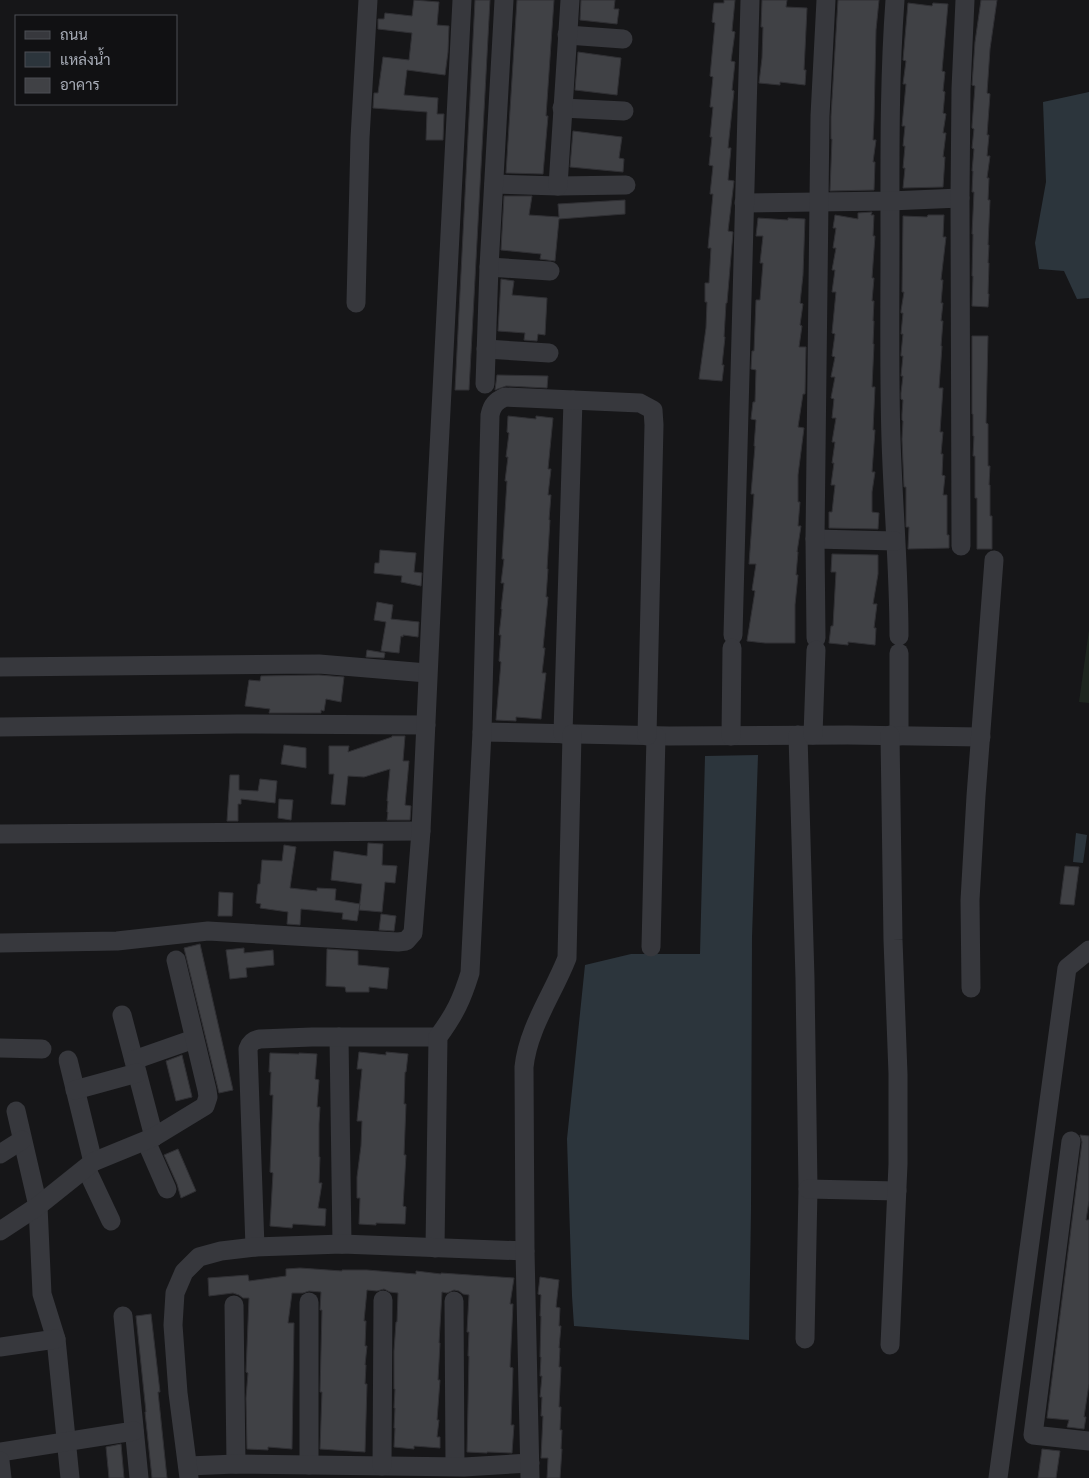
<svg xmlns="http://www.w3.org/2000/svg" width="1089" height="1478" font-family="'IBM Plex Sans',Sarabun,sans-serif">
<rect width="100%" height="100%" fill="#161618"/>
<path fill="#1e261f" d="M1089 630V703L1079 702Z"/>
<g fill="#2c353c">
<path d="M1089 92V298L1077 299 1064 271 1039 269 1035 243 1046 182 1043 102Z"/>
<path d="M758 755 752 937 751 1209 749 1340 574 1326 572 1296 567 1139 585 965 631 954H700L705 756Z"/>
<path d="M1076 833 1087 835 1083 863 1073 862Z"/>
</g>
<g fill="#404145" stroke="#303034">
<path d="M414 0 439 2 437 25 449 26 448 52 445 75 407 70 404 95 438 98 437 114H444L443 140H426L427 112 373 108 374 93H378L383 57 409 60 412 33 378 29V19H384L385 13 412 16Z"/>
<path d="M475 0H490L469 390H455Z"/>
<path d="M517 0H554L546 116H548L543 174 506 173Z"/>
<path d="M581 0H615L614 9H619L617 24 580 20Z"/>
<path d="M724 0H735L732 31 735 32 731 61 735 62 732 90 734 91 728 148H731L728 180 734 181 728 231 733 232 732 244 727 303H726L724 337H725L722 365H724L722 381 699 379 706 328 707 302H705V283H709L711 248H708L713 194H710L713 166 709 165 712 137H710L713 107H710L713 77 710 76 715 23 712 22 714 3H724Z"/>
<path d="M762 0H787L786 7 807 8 805 50 804 70H806L805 85 780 82V85L759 83 762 58 763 27H761Z"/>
<path d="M838 0H879L876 30 874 120 873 140H876L873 162H875L874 190 830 191 832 139H831V116Z"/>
<path d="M981 0H997L990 49 987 93 990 94 987 135H989L987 156H990L987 178H989L988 200H990L988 245H989L988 263H989L988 294H989L988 307 972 306 973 276H972L973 234H972L974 192H972L973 171H972L974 149 972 148 974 129 972 128V126L975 86 972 85 975 42Z"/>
<path d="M908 3 932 6 933 3 948 4 942 71 945 72 943 91 945 92 943 113 946 114 943 133H946L943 157H945L943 187 903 188 905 168H903L905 146H903L905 126H902L906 84H903L906 61 903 60Z"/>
<path d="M578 52 621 58 617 95 575 90Z"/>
<path d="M573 131 622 137 619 158 624 159 623 172 570 167Z"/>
<path d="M504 196H532L529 215 559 217 558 204 625 200V214L559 219 555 261 540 259 541 254 501 250Z"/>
<path d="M872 212 871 215H874L873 236H875L872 278H874L872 301H874L873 321H874L873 344H874L872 387H875L873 430H875L872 472H875L872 492V512L879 513 878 529 829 528V512H832L835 485H831L834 463H832L835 442H832L836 418H832L834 399 831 398 835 377H831L835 357 832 356 835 334 832 333 836 292H832L835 270H832L836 248H833L836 228H833L835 215 858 219V213Z"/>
<path d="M928 215H944L943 237H946L941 280H943L941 303H943L941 321H943L941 346H942L939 388H943L940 432H943L941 454H943L942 475 945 476 943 495H947V535H949V548L908 549 909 527H906V487H904L902 439 903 421 902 420V414L903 400 901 399V393L903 376H901L903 356H901V354L903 334H901L903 313H901V311L904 292H902L903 216 927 217Z"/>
<path d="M758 218 788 220V218L805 219 803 275 800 303 803 304 800 325 802 326 799 347H806L805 394H803L798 427 804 428 798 475V502H800L798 526H801L797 552H798L796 575H798L795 605V643H765L747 641 755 591 752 590 756 564H749L754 494H751L755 446H754L756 420 751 419 753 402H755L756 370 751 369 752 351H754L756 300H760L763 263H760L763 236H756Z"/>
<path d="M501 279 514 281 512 295 547 298 545 335 538 334 537 341 524 340 525 333 498 331Z"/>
<path d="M972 336H988L986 423 988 424V466H990L989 485H990V516H992V549H977V498H975V456H973L974 436H973V414H972Z"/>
<path d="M497 375 548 376 547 388 506 386 495 390Z"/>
<path d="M508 416 536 419V416L553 418 548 469H551L548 495H551L549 520H550L547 569H548L546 597H548L543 648H545L542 673H546L541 719 516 717V721L496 720 501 662 499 661 501 635H499L502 609H501L504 583H501L504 559H502L507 481H505L508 457H506L509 433 507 432Z"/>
<path d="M380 550 416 553 414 572 422 573 421 586 401 582 402 576 374 573 375 563H379Z"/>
<path d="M832 554 878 555V574L873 604H877L874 628H876L875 645 848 642V645L829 643 831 626H833L836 572H831Z"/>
<path d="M377 602 393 605 391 619 419 622 418 637 403 635V637L401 636 399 653 381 651 386 622 374 620Z"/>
<path d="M367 650 385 653 384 658 366 657Z"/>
<path d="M319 675 344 677 341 702 326 699 324 711 321 710V713H269L270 709 245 706 249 680 260 681 261 676Z"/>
<path d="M392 736H405L403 761H409L405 805 411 806 410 820H387L388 812H387L388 801H387L390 769 364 777 348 776 345 805 331 804 334 774H329V746H349L348 752 392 737Z"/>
<path d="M284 745 306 748V768L281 764Z"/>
<path d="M230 775H239V790L258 791 260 779 277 781 275 803 241 799V804H238V821H227Z"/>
<path d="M279 799 293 800 291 820 278 818Z"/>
<path d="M368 843 383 844 382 865 397 866 395 883 385 882 382 912 359 910 362 884 331 880 334 851 367 856Z"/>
<path d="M284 845 296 847 290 888 317 891V888L336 889 335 900 360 904 357 921 342 919 343 913 301 909 300 925 287 924 288 912 260 908 261 904 256 903 258 884H260L262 860 282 861Z"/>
<path d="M1065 866 1079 867 1074 905 1060 904Z"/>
<path d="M219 892 233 893 232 916H218Z"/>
<path d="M381 914 396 916 394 931 379 930Z"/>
<path d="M200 944 233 1090 219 1093 184 948Z"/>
<path d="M244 948V953L273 950 274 965 246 968 247 977 230 979 226 950Z"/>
<path d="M327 949 358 951V965L389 968 387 989 369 987V992H346L345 987 326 986Z"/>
<path d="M359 1052 386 1055V1052L408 1054 406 1072H405L404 1104H406L404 1155H406L403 1206 406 1207 405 1224 376 1223V1225L359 1224 360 1198H357V1177L361 1146 362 1121H357L362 1069H357Z"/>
<path d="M270 1053 299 1054V1053L317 1054 315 1079 319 1080 317 1107H320L319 1124V1157H320L319 1183H322L318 1208 326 1209 325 1226 293 1224 292 1228 270 1226 273 1173 270 1172 273 1095H270L271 1072H269Z"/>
<path d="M182 1055 192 1097 176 1101 166 1061Z"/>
<path d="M1080 1135 1089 1136V1201L1086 1220H1089V1384L1084 1417H1086L1084 1429 1067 1427 1069 1420 1047 1418 1082 1142Z"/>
<path d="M178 1149 196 1191 181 1198 177 1184 164 1155Z"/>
<path d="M300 1268 342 1271V1270H367L416 1274V1271L441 1274V1273L514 1278 510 1304H513L510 1367 513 1368 511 1425H514L512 1453 487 1452V1453L467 1452 469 1356H468L469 1332H467L469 1295 463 1294 459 1291 454 1290 447 1293 442 1292 439 1343H440L438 1380H440L437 1420H439L437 1437H440V1448L414 1446V1449L394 1447 395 1428H394L395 1408H394L395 1389H394V1351L396 1322H397L398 1293 390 1292 384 1289 377 1291 367 1290 364 1321H366L365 1346H367L365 1365H366L365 1384H367L365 1452 320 1449 322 1392H320L322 1310H320L321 1292 309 1291 303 1293H292L288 1323H294L292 1449 268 1447V1450L247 1449 246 1398 248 1373 246 1372 249 1298H243L239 1295 233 1293 209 1296 208 1278 248 1275 249 1281 286 1276V1269Z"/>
<path d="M540 1277 559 1280 556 1307 560 1308 559 1326H561L559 1348H560L559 1367H561L559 1407H561L560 1430H562L561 1449H562L560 1478H547L548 1458H541L543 1416H541L542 1397H540L542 1376H540L541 1357H540L541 1316H540L541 1295 538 1294Z"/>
<path d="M151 1314 160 1392H158L167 1478H152L145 1412H146L136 1316Z"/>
<path d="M121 1444 124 1478H109L106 1447Z"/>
<path d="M1042 1449 1060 1451 1056 1478H1038Z"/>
</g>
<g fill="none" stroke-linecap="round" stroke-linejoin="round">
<g stroke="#37383d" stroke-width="19">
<path d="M895 0C889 81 890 161 890 242 890 308 889 374 891 439 893 505 899 570 899 636"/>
<path d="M567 35 623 39"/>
<path d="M562 108 624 111"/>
<path d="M494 184 558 186 626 185"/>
<path d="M558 186 570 0"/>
<path d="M744 203 890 201 960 198"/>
<path d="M489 267 550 271"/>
<path d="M356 303 360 138 368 0"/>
<path d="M486 349 549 353"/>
<path d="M485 384 489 267 504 0"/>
<path d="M815 539 895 541"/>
<path d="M961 546 960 198 961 89 965 0"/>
<path d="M733 635 750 0"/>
<path d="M816 638 815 539 820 116 826 0"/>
<path d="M899 653V736"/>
<path d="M0 667 319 664 427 673"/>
<path d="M0 727 237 724 426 725"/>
<path d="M482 732 669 736 848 735 981 737"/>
<path d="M563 734 573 400"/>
<path d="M798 735 805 979 808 1189 805 1339"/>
<path d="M813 735 816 650"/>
<path d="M731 736 732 648"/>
<path d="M0 834 421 831"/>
<path d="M0 943 117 941 208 931 398 942 406 941 413 933 421 831 434 547 462 0"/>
<path d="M651 947 656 736"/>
<path d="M971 988 970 900 976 796 994 560"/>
<path d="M122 1015 154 1137"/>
<path d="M339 1037 342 1244"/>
<path d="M0 1048 42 1049"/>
<path d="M68 1060 93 1162"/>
<path d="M134 1060 194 1039"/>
<path d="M75 1090 137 1073"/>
<path d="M16 1111 38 1206 42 1294 56 1339 70 1478"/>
<path d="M146 1141 167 1189"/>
<path d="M1071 1141 1033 1435 1089 1441"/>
<path d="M0 1154 22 1140"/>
<path d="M86 1168 111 1221"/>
<path d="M808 1189 897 1191"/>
<path d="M0 1231 38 1206 93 1162 154 1137 205 1106 208 1097 207 1090 176 960"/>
<path d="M255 1247 248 1049C250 1043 253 1040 260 1039L312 1037H438"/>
<path d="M435 1248 438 1037C455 1014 462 999 470 973L482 732 490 415C492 405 496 401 505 397L640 403 653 410 654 425 647 736"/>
<path d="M454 1301 455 1466"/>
<path d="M234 1305 236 1464"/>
<path d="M123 1316 139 1478"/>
<path d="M890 1345 898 1164V1074L893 940 890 735"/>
<path d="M0 1347 56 1339"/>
<path d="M0 1452 134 1431"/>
<path d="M0 1461 2 1478"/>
<path d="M309 1465V1302"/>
<path d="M188 1466 236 1464 464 1467 530 1463"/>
<path d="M382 1466 383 1300"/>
<path d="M189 1478 178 1393 173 1325 175 1293 184 1272 199 1257 221 1251 255 1247 342 1244 525 1251"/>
<path d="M530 1478 525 1251 524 1067C528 1028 553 994 567 958L572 734"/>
<path d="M998 1478 1067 968 1089 950"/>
</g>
</g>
<rect x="15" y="15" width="162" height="90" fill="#111113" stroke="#4d4f55"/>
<rect x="25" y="31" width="25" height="8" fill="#37383d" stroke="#4d4f55"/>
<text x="60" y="40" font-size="15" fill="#a8adb8">ถนน</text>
<rect x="25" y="52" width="25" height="15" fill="#2c353c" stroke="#4d4f55"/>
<text x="60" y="65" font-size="15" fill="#a8adb8">แหล่งน้ำ</text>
<rect x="25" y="78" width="25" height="15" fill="#404145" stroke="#4d4f55"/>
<text x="60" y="90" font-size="15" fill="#a8adb8">อาคาร</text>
</svg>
